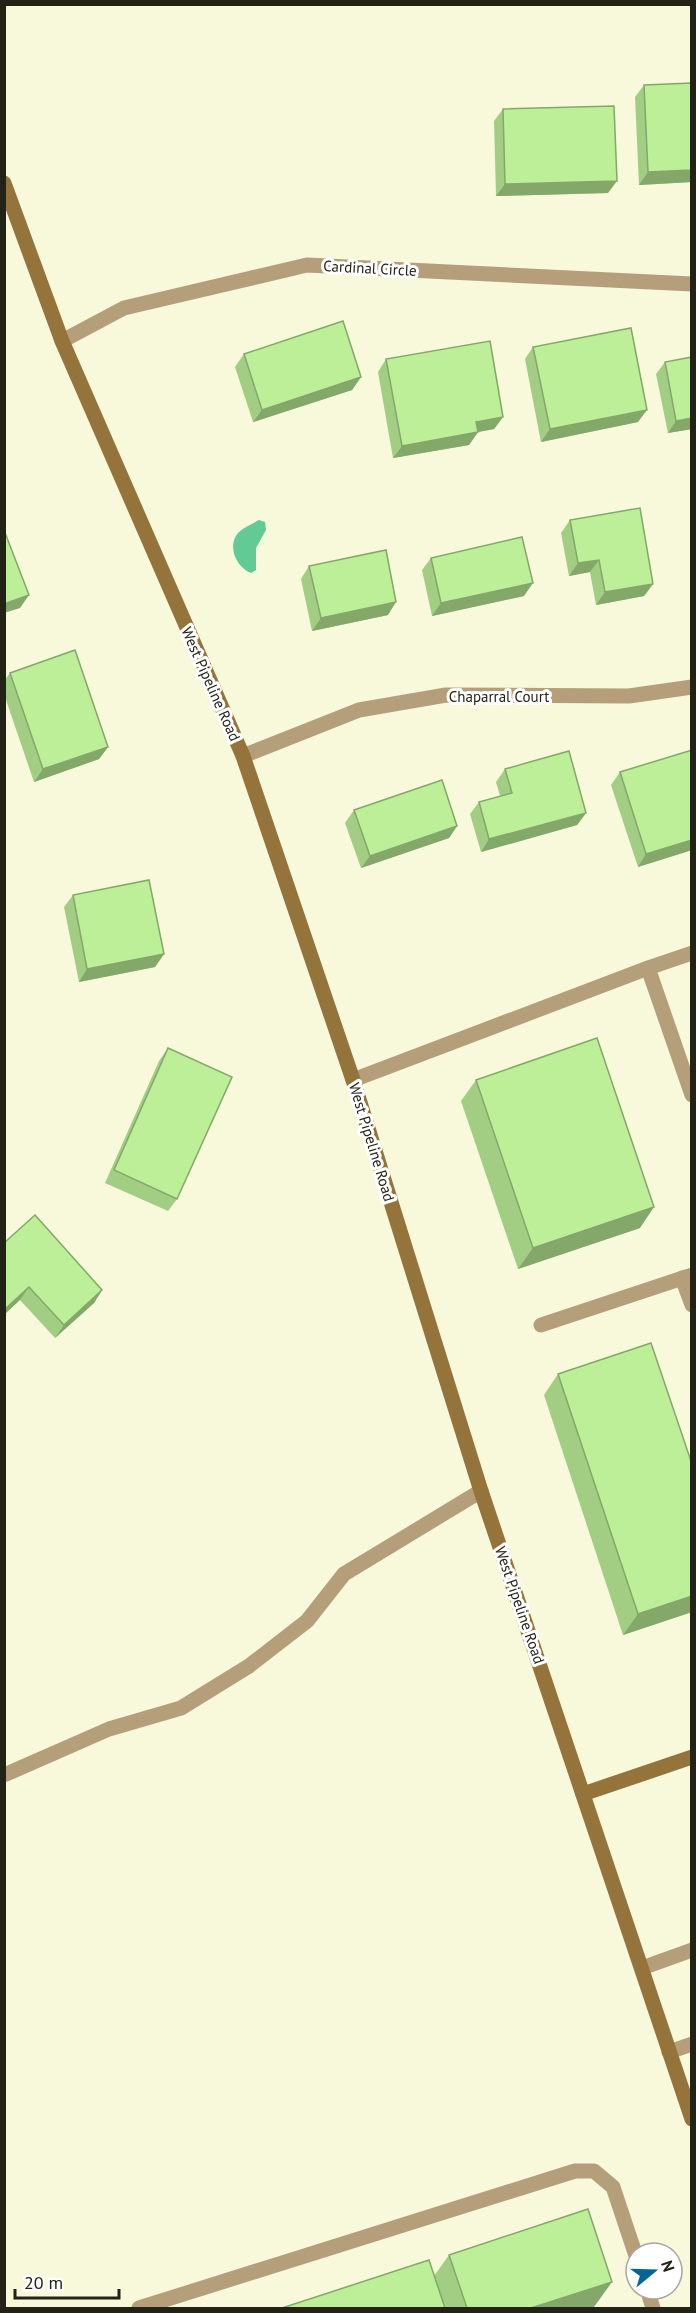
<svg xmlns="http://www.w3.org/2000/svg" width="696" height="2313" font-family="'PT Sans',sans-serif">
<rect width="100%" height="100%" fill="#f8f8db"/>
<path fill="#61ca95" d="M259 520 265 522 266 530 256 548V570L251 573C236 567 227 546 238 533 244 527 252 524 259 520Z"/>
<g fill="none" stroke-linecap="round" stroke-linejoin="round">
<g stroke="#b59f7a" stroke-width="15">
<path d="M648 968 692 953"/>
<path d="M353 1080 648 968 692 1095"/>
<path d="M682 1278 692 1305"/>
<path d="M541 1325 692 1275"/>
<path d="M4 1775 109 1729 181 1708 249 1666 307 1621 344 1574 481 1491"/>
<path d="M642 1968 692 1950"/>
<path d="M669 2052 692 2044"/>
<path d="M647 2289 653 2308"/>
<path d="M139 2308 575 2171H594L613 2187 636 2256"/>
</g>
<g stroke="#b59f7a" stroke-width="15">
<path d="M62 341 124 308 307 265 692 284"/>
<path d="M243 756 359 710 446 695 629 696 692 687"/>
</g>
<g stroke="#94743b" stroke-width="15">
<path d="M4 183 62 341 243 756 353 1080 481 1491 692 2119"/>
<path d="M583 1794 692 1757"/>
</g>
</g>
<g fill="#a2ce83">
<path d="M692 83V182L639 185 635 97 644 85Z"/>
<path d="M503 109 608 193 496 196 494 121Z"/>
<path d="M533 347 638 422 541 442 525 359Z"/>
<path d="M244 354 361 377 352 390 253 422 235 367Z"/>
<path d="M692 357V429L668 433 656 374 665 362Z"/>
<path d="M386 359 503 417 494 429 478 432 469 445 393 458 378 372Z"/>
<path d="M570 520 653 584 644 596 596 605 590 572 569 576 561 533Z"/>
<path d="M431 558 524 596 432 616 422 570Z"/>
<path d="M309 566 388 615 312 631 301 579Z"/>
<path d="M10 673 108 747 99 759 34 782 4 694V681Z"/>
<path d="M505 769 586 813 577 825 481 852 470 814 479 802 500 796 496 782Z"/>
<path d="M620 772 692 850 638 867 611 785Z"/>
<path d="M354 810 457 826 449 838 361 868 345 823Z"/>
<path d="M73 895 164 954 155 967 79 982 64 907Z"/>
<path d="M168 1048 177 1199 168 1211 105 1183 159 1061Z"/>
<path d="M476 1080 640 1228 518 1269 461 1101Z"/>
<path d="M4 1243 102 1290 94 1303 55 1338 20 1300Z"/>
<path d="M558 1374 692 1612 623 1635 544 1395Z"/>
<path d="M449 2255 594 2307 590 2308H282L434 2276Z"/>
</g>
<g fill="#84a76a">
<path d="M692 170V182L639 185 648 172Z"/>
<path d="M617 181 608 193 496 196 505 184Z"/>
<path d="M361 377 352 390 253 422 262 410Z"/>
<path d="M647 410 638 422 541 442 550 429Z"/>
<path d="M503 417 494 429 478 432 469 445 393 458 402 446 476 422Z"/>
<path d="M692 418V429L668 433 676 421Z"/>
<path d="M599 560 590 572 569 576 578 563Z"/>
<path d="M533 583 524 596 432 616 441 603Z"/>
<path d="M653 584 644 596 596 605 605 592Z"/>
<path d="M29 595 20 608 4 613V604Z"/>
<path d="M396 602 388 615 312 631 321 618Z"/>
<path d="M108 747 99 759 34 782 43 769Z"/>
<path d="M586 813 577 825 481 852 489 839Z"/>
<path d="M457 826 449 838 361 868 370 856Z"/>
<path d="M692 840V850L638 867 646 854Z"/>
<path d="M164 954 155 967 79 982 87 969Z"/>
<path d="M654 1207 640 1228 518 1269 533 1248Z"/>
<path d="M29 1287 20 1300 4 1315V1310Z"/>
<path d="M102 1290 94 1303 55 1338 64 1325Z"/>
<path d="M692 1596V1612L623 1635 638 1614Z"/>
<path d="M612 2282 594 2307 590 2308H531Z"/>
</g>
<g fill="#bcef98" stroke="#84a76a" stroke-width="1.5">
<path d="M692 83V170L648 172 644 85Z"/>
<path d="M614 106 617 181 505 184 503 109Z"/>
<path d="M343 321 361 377 262 410 244 354Z"/>
<path d="M631 328 647 410 550 429 533 347Z"/>
<path d="M490 341 503 417 476 422 478 432 402 446 386 359Z"/>
<path d="M692 357V418L676 421 665 362Z"/>
<path d="M640 508 653 584 605 592 599 560 578 563 570 520Z"/>
<path d="M4 530 29 595 4 604Z"/>
<path d="M522 537 533 583 441 603 431 558Z"/>
<path d="M386 550 396 602 321 618 309 566Z"/>
<path d="M75 650 108 747 43 769 10 673Z"/>
<path d="M692 750V840L646 854 620 772Z"/>
<path d="M569 751 586 813 489 839 479 802 512 793 505 769Z"/>
<path d="M442 780 457 826 370 856 354 810Z"/>
<path d="M149 880 164 954 87 969 73 895Z"/>
<path d="M597 1038 654 1207 533 1248 476 1080Z"/>
<path d="M168 1048 232 1077 177 1199 114 1170Z"/>
<path d="M35 1215 102 1290 64 1325 29 1287 4 1310V1243Z"/>
<path d="M651 1343 692 1464V1596L638 1614 558 1374Z"/>
<path d="M588 2209 612 2282 531 2308H467L449 2255Z"/>
<path d="M429 2260 445 2308H282Z"/>
</g>
<g text-anchor="middle" dominant-baseline="central" stroke-width="6" stroke-linejoin="round" paint-order="stroke">
<g font-size="15" fill="#222217" stroke="#fff">
<text transform="translate(370 268) rotate(3)">Cardinal Circle</text>
<text transform="translate(211 684) rotate(66)">West Pipeline Road</text>
<text x="499" y="696">Chaparral Court</text>
<text transform="translate(372 1142) rotate(73)">West Pipeline Road</text>
<text transform="translate(520 1605) rotate(71)">West Pipeline Road</text>
</g>
</g>
<rect width="696" height="2313" fill="none" stroke="#222217" stroke-width="12"/>
<g transform="translate(654 2271) rotate(71)"><circle r="28" fill="#ffffff" stroke="#a7a7a2" stroke-width="1.5"/>
<path d="M0-4.5L10 22L0 15L-10 22Z" fill="#006694"/>
<text y="-9" font-size="16" font-weight="bold" text-anchor="middle" fill="#222217">N</text>
</g>
<path d="M15 2289v9h104v-9" fill="none" stroke="#222217" stroke-width="3"/>
<text x="24" y="2289" font-size="18" fill="#222217" stroke="#ffffff" stroke-width="4.5" paint-order="stroke">20 m</text>
</svg>
